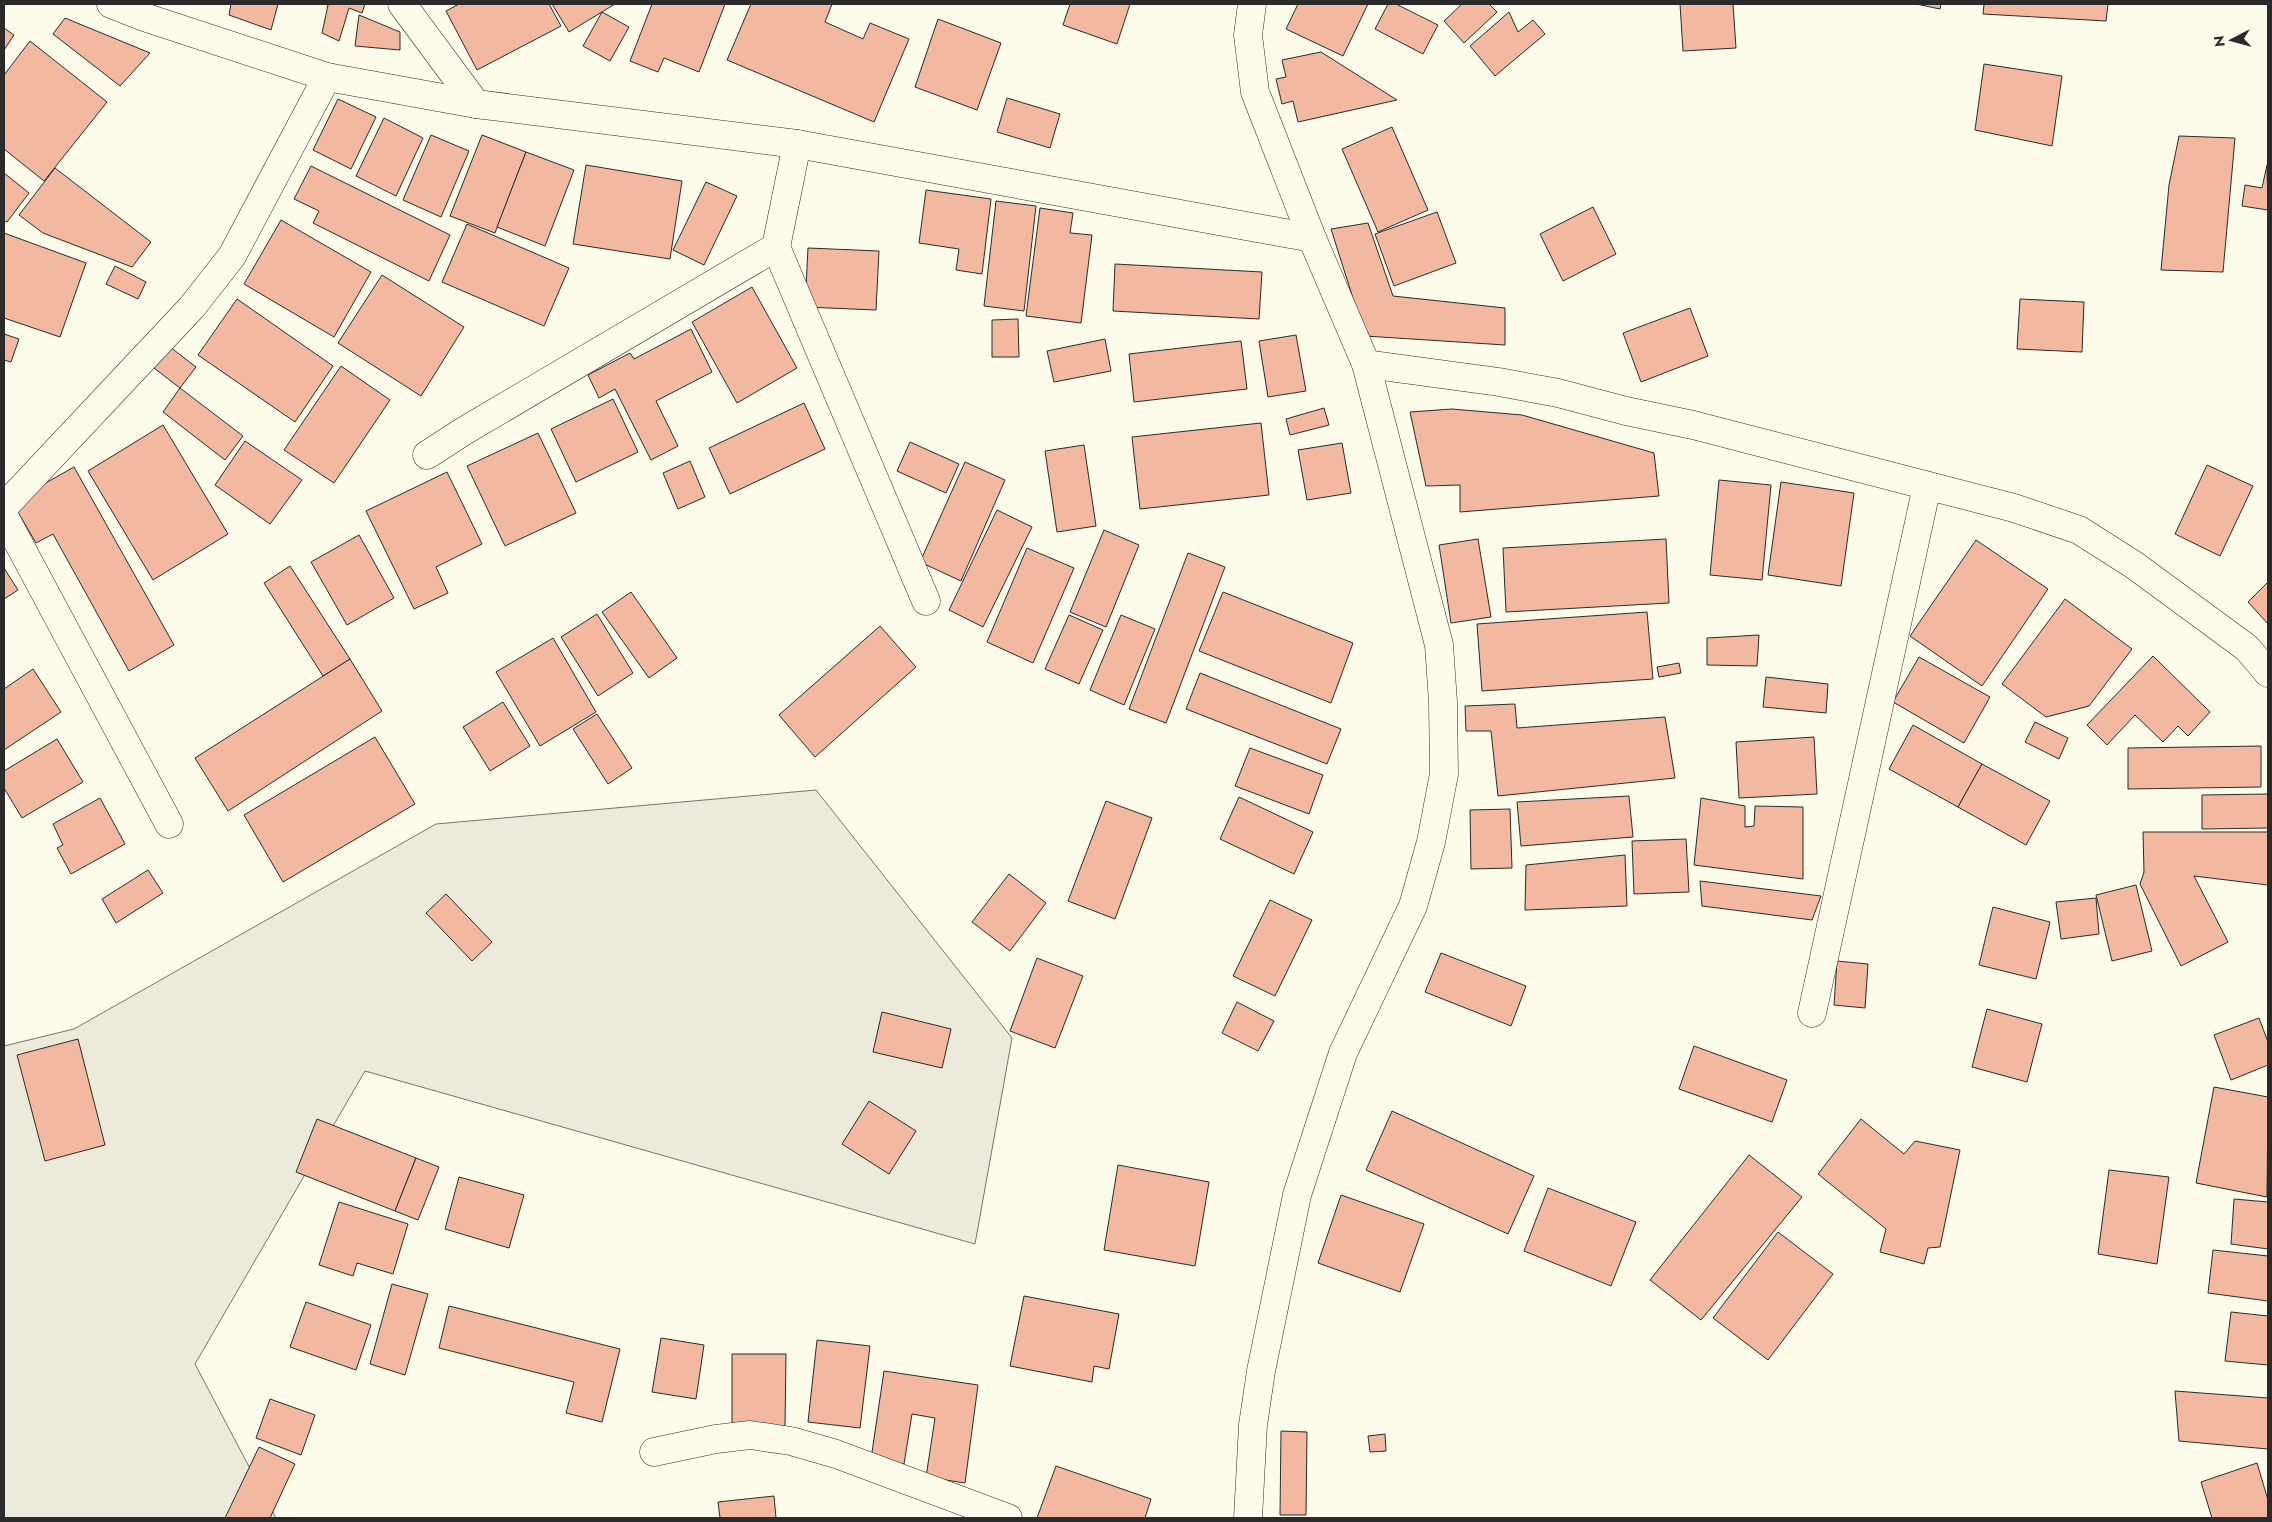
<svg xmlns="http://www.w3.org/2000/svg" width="2272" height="1522" font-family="Jost,sans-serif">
<rect width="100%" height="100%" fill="#fdfbea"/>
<path fill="#ecebdb" stroke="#74746e" d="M816 790 1012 1038 975 1244 365 1071 195 1364 276 1518H4V1046L74 1029 436 824Z"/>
<g fill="#f2b8a0" stroke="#2b2b2b">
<path d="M231 4H278L271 30 229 15Z"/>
<path d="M323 4H365L362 13 349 8 339 41 322 33 328 5Z"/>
<path d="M459 4H549L561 26 477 70 446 11Z"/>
<path d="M552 4H615L569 32Z"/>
<path d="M652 4H725L699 72 664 58 658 72 630 61Z"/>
<path d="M751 4H832L825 22 863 39 870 23 909 39 874 122 727 60Z"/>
<path d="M1070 4H1130L1117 44 1063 25Z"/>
<path d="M1298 4H1368L1343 56 1286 29Z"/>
<path d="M1388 4H1396L1438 25 1423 54 1375 29Z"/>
<path d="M1462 4H1489L1497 12 1464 43 1444 21Z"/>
<path d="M1680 4H1733L1736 48 1683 51Z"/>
<path d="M1916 4H1941L1940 9Z"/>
<path d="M1984 4H2108L2106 21 1983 14Z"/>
<path d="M602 12 629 27 610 61 583 46Z"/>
<path d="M1509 12 1518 32 1533 20 1545 34 1495 76 1470 46Z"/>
<path d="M359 15 400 32V50L355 46Z"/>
<path d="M65 18 150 53 120 86 53 34Z"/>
<path d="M938 19 1001 43 977 110 915 87Z"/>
<path d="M4 28 14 35 4 50Z"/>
<path d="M30 41 107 102 44 181 4 149V75Z"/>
<path d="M1321 52 1397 100 1298 122 1293 101 1282 104 1276 79 1286 77 1282 60Z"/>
<path d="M1984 64 2062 76 2052 146 1975 130Z"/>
<path d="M1007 98 1060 114 1050 148 997 132Z"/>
<path d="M338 99 376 117 351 169 313 150Z"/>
<path d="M384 118 423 138 396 196 356 176Z"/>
<path d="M1392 127 1428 210 1378 232 1342 149Z"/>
<path d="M431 135 469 151 441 217 403 200Z"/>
<path d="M482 135 526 152 495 233 450 216Z"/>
<path d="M2179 136 2235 138 2223 272 2161 270 2169 185Z"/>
<path d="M526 152 574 170 545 246 497 227Z"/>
<path d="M586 165 682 181 670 259 573 244Z"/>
<path d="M2267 165 2268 210 2242 206 2245 185 2262 188Z"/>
<path d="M311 166 450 235 429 281 313 223 319 211 294 199Z"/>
<path d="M55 168 151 242 132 267 43 233 19 215Z"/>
<path d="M4 173 29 193 7 222 4 221Z"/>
<path d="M706 182 737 196 704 265 673 250Z"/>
<path d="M926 190 991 199 982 274 956 270 959 249 919 243Z"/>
<path d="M996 201 1036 206 1024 311 984 306Z"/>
<path d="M1593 207 1616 254 1563 281 1540 234Z"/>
<path d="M1040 208 1073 213 1070 233 1092 235 1081 323 1026 316Z"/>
<path d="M1437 212 1456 263 1394 286 1375 234Z"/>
<path d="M281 220 371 272 334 337 244 284Z"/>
<path d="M1368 223 1393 296 1505 308V345L1365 336 1331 229Z"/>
<path d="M467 224 569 268 544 326 442 282Z"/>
<path d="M4 233 86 263 60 337 4 318Z"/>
<path d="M808 248 879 251 876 310 805 307Z"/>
<path d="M1115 264 1262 272 1259 319 1113 311Z"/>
<path d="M115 266 146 282 138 299 106 284Z"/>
<path d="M382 275 464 327 421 396 338 343Z"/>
<path d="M752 287 797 368 737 403 692 322Z"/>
<path d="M237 299 333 366 295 422 198 355Z"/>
<path d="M2020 299 2084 302 2082 352 2017 349Z"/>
<path d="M1690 308 1708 356 1641 382 1623 333Z"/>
<path d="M1018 319 1019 357H992V320Z"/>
<path d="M691 329 712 372 656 401 678 446 651 460 615 389 599 398 588 375 630 353 634 359Z"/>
<path d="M4 334 19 339 11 362 4 360Z"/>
<path d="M1296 335 1306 391 1268 397 1259 341Z"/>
<path d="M1105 339 1111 371 1054 382 1047 351Z"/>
<path d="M1241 341 1247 389 1134 402 1129 354Z"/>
<path d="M170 347 196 367 180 388 154 368Z"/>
<path d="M341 366 390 400 334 483 284 450Z"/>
<path d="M180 388 243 436 225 460 163 412Z"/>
<path d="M613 399 638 452 576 482 551 429Z"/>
<path d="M804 403 825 449 730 494 709 448Z"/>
<path d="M1324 408 1329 425 1290 435 1286 419Z"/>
<path d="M1452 409 1522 415 1654 453 1659 496 1460 512V485L1426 486 1410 412Z"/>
<path d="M1261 423 1269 495 1140 509 1132 437Z"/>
<path d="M163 425 228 534 153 580 88 471Z"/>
<path d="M538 433 576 513 505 546 467 466Z"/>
<path d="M245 441 302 480 270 524 215 485Z"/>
<path d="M910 442 959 464 946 493 897 471Z"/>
<path d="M1342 443 1351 493 1307 500 1298 450Z"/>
<path d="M1084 445 1096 526 1057 532 1045 451Z"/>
<path d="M690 461 705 497 678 509 663 473Z"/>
<path d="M965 462 1005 480 961 581 920 562Z"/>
<path d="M2207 465 2253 486 2220 556 2175 534Z"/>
<path d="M74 467 174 645 129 671 53 534 36 543 12 502Z"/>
<path d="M447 472 482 544 436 567 448 593 414 609 366 511Z"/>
<path d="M1719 480 1771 485 1762 580 1710 575Z"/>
<path d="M1781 482 1854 493 1841 586 1768 575Z"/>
<path d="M997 510 1032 527 983 627 949 610Z"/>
<path d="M1104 530 1139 545 1106 627 1070 612Z"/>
<path d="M359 535 394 598 347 625 311 562Z"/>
<path d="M1478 539 1491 617 1451 623 1439 545Z"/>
<path d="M1666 539 1669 603 1506 612 1503 548Z"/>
<path d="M1976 540 2048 589 1982 686 1910 636Z"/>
<path d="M1027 548 1074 568 1033 663 987 642Z"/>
<path d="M1188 553 1225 567 1166 723 1129 709Z"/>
<path d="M290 566 350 659 323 676 264 583Z"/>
<path d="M4 568 18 590 4 599Z"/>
<path d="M2268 582V624L2248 602Z"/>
<path d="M631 592 677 658 649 678 602 612Z"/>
<path d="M1223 592 1353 643 1331 703 1199 651Z"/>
<path d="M2065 599 2132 649 2089 706 2046 717 2002 684Z"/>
<path d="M1647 612 1653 679 1482 691 1477 624Z"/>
<path d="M597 614 633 673 598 696 561 637Z"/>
<path d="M1069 615 1103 630 1079 684 1045 669Z"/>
<path d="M1121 615 1155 629 1124 705 1090 690Z"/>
<path d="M880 626 916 667 815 757 779 715Z"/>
<path d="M1759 635 1757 666 1707 665V638Z"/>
<path d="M553 638 596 712 540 746 496 672Z"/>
<path d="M2153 656 2210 712 2188 736 2178 726 2163 742 2135 715 2107 745 2087 725Z"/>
<path d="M1919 657 1990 697 1964 743 1893 702Z"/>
<path d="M350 659 382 711 228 811 195 758Z"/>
<path d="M1679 663 1681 673 1659 677 1657 667Z"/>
<path d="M33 669 61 712 4 750V689Z"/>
<path d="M1200 673 1341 729 1327 764 1186 709Z"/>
<path d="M1766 677 1828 684 1826 713 1763 707Z"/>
<path d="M503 702 530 746 490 771 463 727Z"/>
<path d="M1515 704 1517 728 1665 717 1675 778 1498 796 1491 731H1466L1465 706Z"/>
<path d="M597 714 632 768 608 784 573 729Z"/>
<path d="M2035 722 2068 738 2059 759 2025 742Z"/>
<path d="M1913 725 1982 764 1958 807 1889 769Z"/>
<path d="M375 737 415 804 283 882 244 815Z"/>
<path d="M1814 737 1817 794 1739 798 1736 742Z"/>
<path d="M57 739 83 782 22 818 4 788V771Z"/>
<path d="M2261 746V787L2128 789V748Z"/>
<path d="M1250 748 1323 775 1309 814 1235 786Z"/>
<path d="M1982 764 2050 801 2026 845 1958 807Z"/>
<path d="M2268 794V828L2202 829V795Z"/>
<path d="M1629 796 1633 837 1521 846 1517 802Z"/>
<path d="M1239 797 1313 832 1294 874 1220 839Z"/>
<path d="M100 798 125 844 71 874 57 848 63 845 53 824Z"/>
<path d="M1701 798 1745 806V827L1754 826 1755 806 1803 807V879L1694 865Z"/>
<path d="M1106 801 1152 818 1115 919 1068 901Z"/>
<path d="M1510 809 1512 868 1471 869 1470 810Z"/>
<path d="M2143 832H2268V885L2194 876 2228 942 2181 966 2140 884 2144 872Z"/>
<path d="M1686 839 1689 892 1634 894 1632 841Z"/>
<path d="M1625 855 1627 906 1525 910 1526 865Z"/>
<path d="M148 870 163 893 116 923 102 899Z"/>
<path d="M1009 874 1046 903 1010 951 972 922Z"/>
<path d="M1700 881 1821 896 1812 920 1702 906Z"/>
<path d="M2136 885 2152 951 2112 961 2096 895Z"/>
<path d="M446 894 492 942 472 961 426 913Z"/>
<path d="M2096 898 2099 934 2061 939 2056 902Z"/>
<path d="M1270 900 1312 920 1275 996 1233 976Z"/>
<path d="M1993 907 2050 922 2036 979 1979 965Z"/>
<path d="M1441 953 1526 986 1511 1026 1425 992Z"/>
<path d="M1037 958 1083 976 1055 1048 1010 1031Z"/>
<path d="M1837 961 1868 964 1865 1008 1834 1005Z"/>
<path d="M1237 1002 1274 1021 1258 1051 1222 1033Z"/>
<path d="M1987 1009 2042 1024 2027 1082 1972 1067Z"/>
<path d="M882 1012 951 1029 942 1068 873 1052Z"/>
<path d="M2259 1018 2268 1042V1065L2231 1080 2214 1035Z"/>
<path d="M78 1039 105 1145 45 1161 17 1055Z"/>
<path d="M1694 1046 1787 1080 1772 1122 1679 1089Z"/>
<path d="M2214 1087 2268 1097 2267 1197 2196 1183Z"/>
<path d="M869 1101 916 1131 889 1174 842 1144Z"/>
<path d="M1392 1111 1534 1176 1508 1234 1366 1170Z"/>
<path d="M317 1119 416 1158 395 1211 296 1172Z"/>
<path d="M1861 1119 1904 1154 1915 1141 1960 1150 1940 1247 1928 1248 1924 1264 1880 1252 1886 1229 1818 1174Z"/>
<path d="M1749 1155 1802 1197 1701 1320 1650 1280Z"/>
<path d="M416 1158 439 1167 418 1220 395 1211Z"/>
<path d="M1118 1165 1209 1182 1195 1266 1104 1250Z"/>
<path d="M2109 1170 2169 1177 2157 1264 2098 1254Z"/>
<path d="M459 1177 524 1195 509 1248 445 1229Z"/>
<path d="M1548 1188 1636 1222 1611 1286 1524 1251Z"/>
<path d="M1341 1195 1424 1224 1400 1292 1318 1263Z"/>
<path d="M2234 1199 2268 1202V1249L2231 1244Z"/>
<path d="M339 1202 408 1224 393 1274 357 1263 353 1276 319 1265Z"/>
<path d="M1778 1232 1833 1274 1768 1360 1713 1318Z"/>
<path d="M2213 1250 2268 1256V1301L2208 1293Z"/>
<path d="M392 1284 428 1294 405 1375 370 1364Z"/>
<path d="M1024 1296 1119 1314 1109 1369 1094 1366 1092 1382 1010 1366Z"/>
<path d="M306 1302 371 1325 356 1370 290 1347Z"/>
<path d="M449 1306 620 1349 602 1422 566 1413 574 1382 439 1348Z"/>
<path d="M2231 1312 2268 1316V1365L2225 1361Z"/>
<path d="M661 1338 704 1345 696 1399 652 1392Z"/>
<path d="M817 1340 870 1346 860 1428 808 1422Z"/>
<path d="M732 1354H786L785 1426H732Z"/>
<path d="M884 1371 978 1385 965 1483 926 1477 935 1418 912 1414 904 1464 871 1459Z"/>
<path d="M2175 1391 2268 1398V1449L2179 1441Z"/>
<path d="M270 1399 315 1415 301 1455 256 1438Z"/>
<path d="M1281 1431 1307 1432 1306 1515H1280Z"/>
<path d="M1385 1434 1386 1451 1370 1452 1368 1436Z"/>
<path d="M259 1447 295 1464 270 1518H225Z"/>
<path d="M2257 1463 2268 1500V1518H2212L2201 1482Z"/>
<path d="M1056 1466 1151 1499 1145 1518H1037Z"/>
<path d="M774 1496 776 1518H720L718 1502Z"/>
</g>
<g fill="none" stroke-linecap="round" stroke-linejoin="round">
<g stroke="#2b2b2b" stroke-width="29">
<g id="minor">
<path d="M111 4 144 17 327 77 476 104 797 144 1312 238"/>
<path d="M402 4 476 104"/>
<path d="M797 144 776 247 926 601"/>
<path d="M1366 364 1499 382 1558 393 1626 411 1693 425 2014 508 2079 530 2134 565 2247 648 2268 673"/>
<path d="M427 455 464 431 776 247"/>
<path d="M4 507 192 307 232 256 327 77"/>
<path d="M4 516 169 824"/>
<path d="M1812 1013 1927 486"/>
<path d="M654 1452 716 1439 750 1435 791 1441 836 1454 1008 1518"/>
<path d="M1248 1518 1253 1425 1261 1371 1297 1195 1343 1053 1413 906 1431 842 1444 774 1443 702 1439 645 1366 364 1312 238 1255 92 1248 35 1252 4"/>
</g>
</g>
<use href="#minor" stroke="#fdfbea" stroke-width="28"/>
</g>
<rect width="2272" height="1522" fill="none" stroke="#2b2b2b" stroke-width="10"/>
<g transform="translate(2232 40) rotate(264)" stroke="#fdfbea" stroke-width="4" paint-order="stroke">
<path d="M0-4L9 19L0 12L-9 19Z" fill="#2b2b2b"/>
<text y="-8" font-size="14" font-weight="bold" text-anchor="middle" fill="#2b2b2b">N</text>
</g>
</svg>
